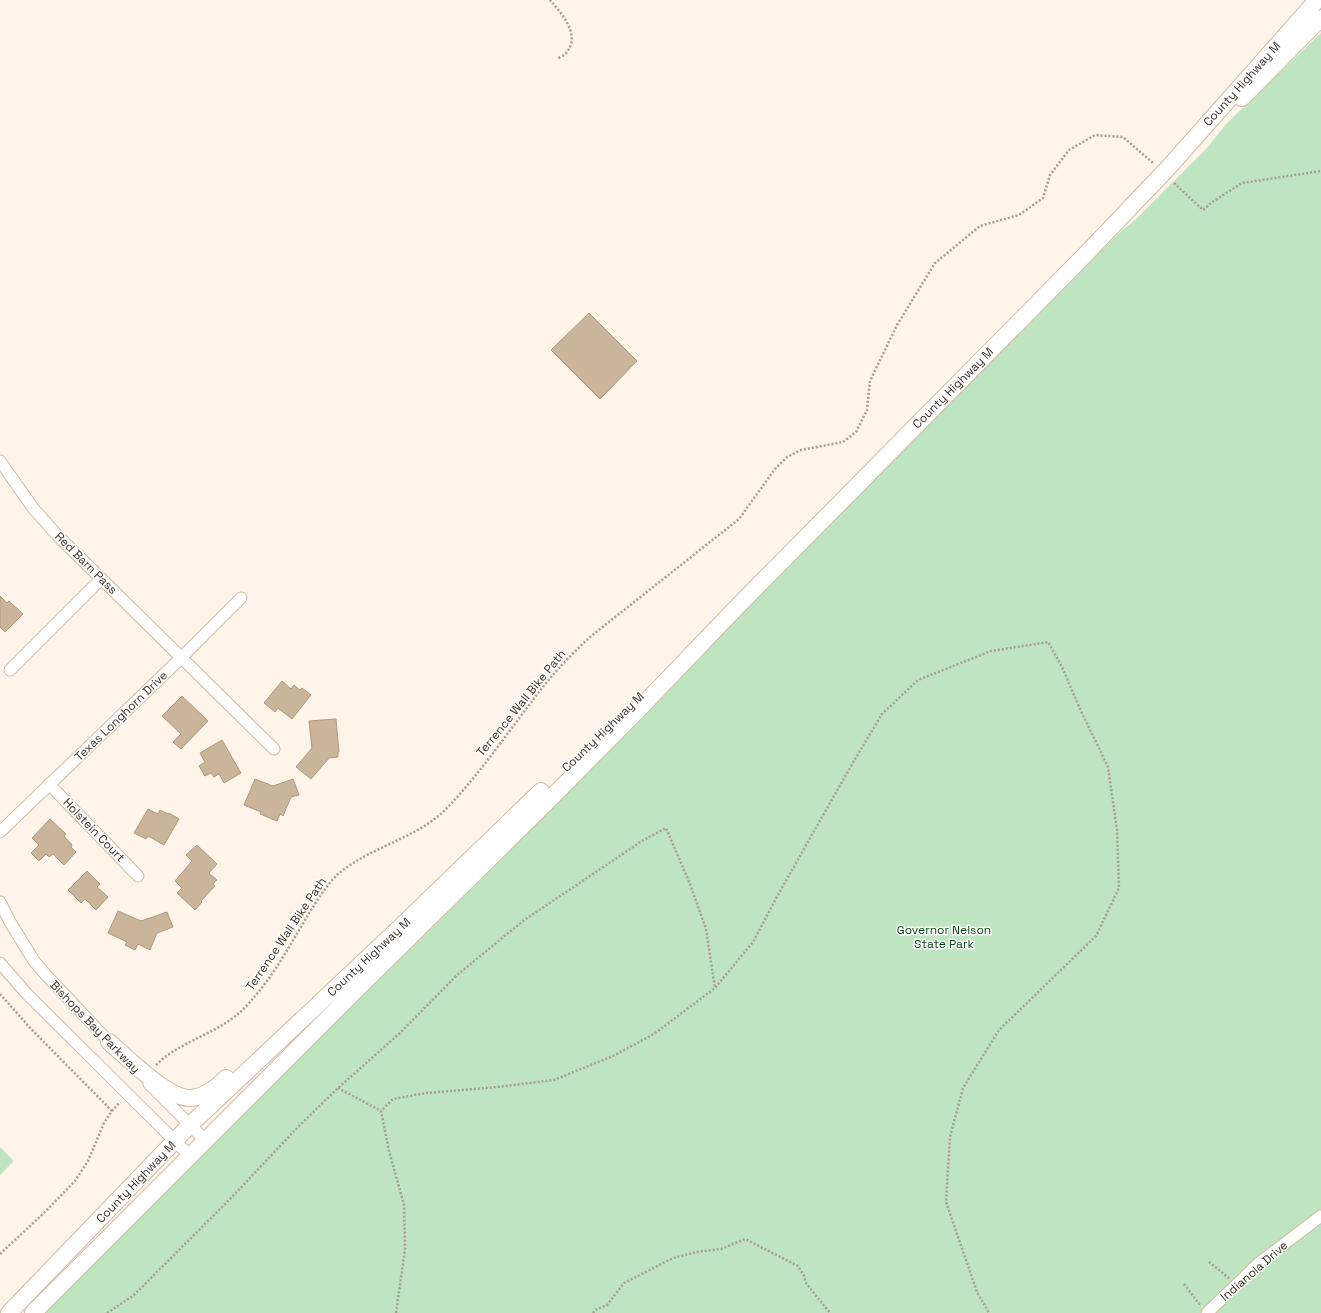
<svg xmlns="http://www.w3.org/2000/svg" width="1321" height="1313" font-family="'Space Grotesk',sans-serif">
<rect width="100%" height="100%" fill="#fef4e9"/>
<g fill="#bfe5c0">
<path d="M1321 33V1313H37L1022 329 1120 232 1135 220 1208 147 1226 124Z"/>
<path d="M0 1147 14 1161 0 1175Z"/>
</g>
<g fill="#cab49a" stroke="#ae9980">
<path d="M589 313 637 361 600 399 551 350Z"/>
<path d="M0 596 7 603 9 601 23 614 5 632 0 627Z"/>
<path d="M282 681 291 689 294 685 300 690 302 688 311 695 292 719 278 708 275 712 264 703Z"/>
<path d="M182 696 208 721 181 749 173 742 181 734 162 716Z"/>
<path d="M336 719 339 752H338V757L329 758 311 779 296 767 312 748 309 721Z"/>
<path d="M222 740 241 773 224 783 219 774 214 777 211 773 205 776 199 766 205 762 200 753Z"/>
<path d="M255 779 273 786 293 779 299 795 291 797 283 816 280 814 277 821 260 814 261 812 244 805Z"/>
<path d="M148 809 158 814 160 810 168 814 169 813 179 819 164 845 148 836 146 839 134 833Z"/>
<path d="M50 819 66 834 64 836 72 845 71 847 76 852 64 865 53 854 49 857 46 854 39 861 31 853 39 845 32 838Z"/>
<path d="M197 845 217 864 209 873 217 880 213 884 215 886 201 901 202 902 195 910 177 893 182 888 175 881 192 861 186 855Z"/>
<path d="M87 871 100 884 97 887 108 897 96 910 85 899 81 903 68 890Z"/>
<path d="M118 911 141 921 167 912 173 927 157 933 150 950 138 944 135 950 125 945 127 942 108 933Z"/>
</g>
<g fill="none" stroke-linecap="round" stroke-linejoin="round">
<g stroke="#d0bba0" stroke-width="13">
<g id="minor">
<path d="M0 461 33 508 57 535 274 749"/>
<path d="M10 670 101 579"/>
<path d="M49 784 138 876"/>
<path d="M0 832 181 658 241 598"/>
<path d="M0 902 10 922 34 961 46 975 114 1047"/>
<path d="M0 963 27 994 190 1156"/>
<path d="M149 1084 205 1140"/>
<path d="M1207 1313 1259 1263 1321 1216"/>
</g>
</g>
<g stroke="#d0bba0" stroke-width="18">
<g id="secondary">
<path d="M1242 98 1321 18"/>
<path d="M109 1042C127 1057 166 1097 189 1098 204 1098 216 1088 226 1078"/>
<path d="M9 1313 190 1125 396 931 541 791"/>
<path d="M33 1313 360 986 547 802 638 710 736 608 1081 259 1168 168 1317 0"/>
</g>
</g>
<g stroke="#a69d92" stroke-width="2.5" stroke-dasharray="2 2" stroke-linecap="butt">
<path d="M550 0C561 13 581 34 567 52 565 55 560 57 557 59"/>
<path d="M1174 183 1203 210 1211 203 1242 183 1321 171"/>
<path d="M0 994 32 1030 112 1111"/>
<path d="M156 1065C179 1042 213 1035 238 1014 244 1009 250 1002 255 996 276 972 291 943 308 915 316 902 326 886 337 875 370 846 418 839 448 807 485 768 514 723 547 682 560 666 575 651 590 637L739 519 775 469 787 457 801 450 843 442 856 432 867 410 870 381 897 325 935 263 980 226 1019 215 1043 198 1050 175 1069 150 1095 135 1123 137 1153 163"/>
<path d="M338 1088 381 1111"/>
<path d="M0 1254 44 1213 75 1181 88 1161 104 1123 112 1111 120 1102"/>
<path d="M1209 1262 1229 1278"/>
<path d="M1184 1284 1200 1305"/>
<path d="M107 1313 134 1295 231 1198 297 1128 338 1088 400 1033 457 975 523 921 642 841 666 828 690 884 706 929 715 988"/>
<path d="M396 1313 405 1249 404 1205 389 1151 381 1111 393 1099 426 1093 498 1087 554 1080 613 1056 654 1034 715 988 753 942 779 893 851 766 882 714 918 680 991 651 1048 642 1062 667 1080 709 1108 767 1117 830 1119 888 1096 936 999 1030 963 1088 950 1137 946 1202 977 1292 989 1313"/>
<path d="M593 1313 595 1310 607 1305 624 1283 673 1258 697 1252 721 1249 745 1239 798 1266 804 1276 806 1283 830 1313"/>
</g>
<use href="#minor" stroke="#fff" stroke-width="11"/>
<use href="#secondary" stroke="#fff" stroke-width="16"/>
</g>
<g text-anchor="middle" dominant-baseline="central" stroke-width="3" stroke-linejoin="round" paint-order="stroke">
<g font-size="12" fill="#393126" stroke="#fff">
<text transform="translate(1242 84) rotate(-48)">County Highway M</text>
<text transform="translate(953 388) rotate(-45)">County Highway M</text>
<text transform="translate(86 563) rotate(45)">Red Barn Pass</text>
<text transform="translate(521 703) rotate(-51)">Terrence Wall Bike Path</text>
<text transform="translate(121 716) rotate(-44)">Texas Longhorn Drive</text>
<text transform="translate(603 732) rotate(-44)">County Highway M</text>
<text transform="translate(94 830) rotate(46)">Holstein Court</text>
<text transform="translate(286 934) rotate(-56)">Terrence Wall Bike Path</text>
<text transform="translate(369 957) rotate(-43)">County Highway M</text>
<text transform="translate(95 1027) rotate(46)">Bishops Bay Parkway</text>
<text transform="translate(136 1182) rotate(-46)">County Highway M</text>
<text transform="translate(1254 1271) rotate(-41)">Indianola Drive</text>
</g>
<g font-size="12" fill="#013f0d" stroke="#fff">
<text x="944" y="930">Governor Nelson<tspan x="944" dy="14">State Park</tspan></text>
</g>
</g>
</svg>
